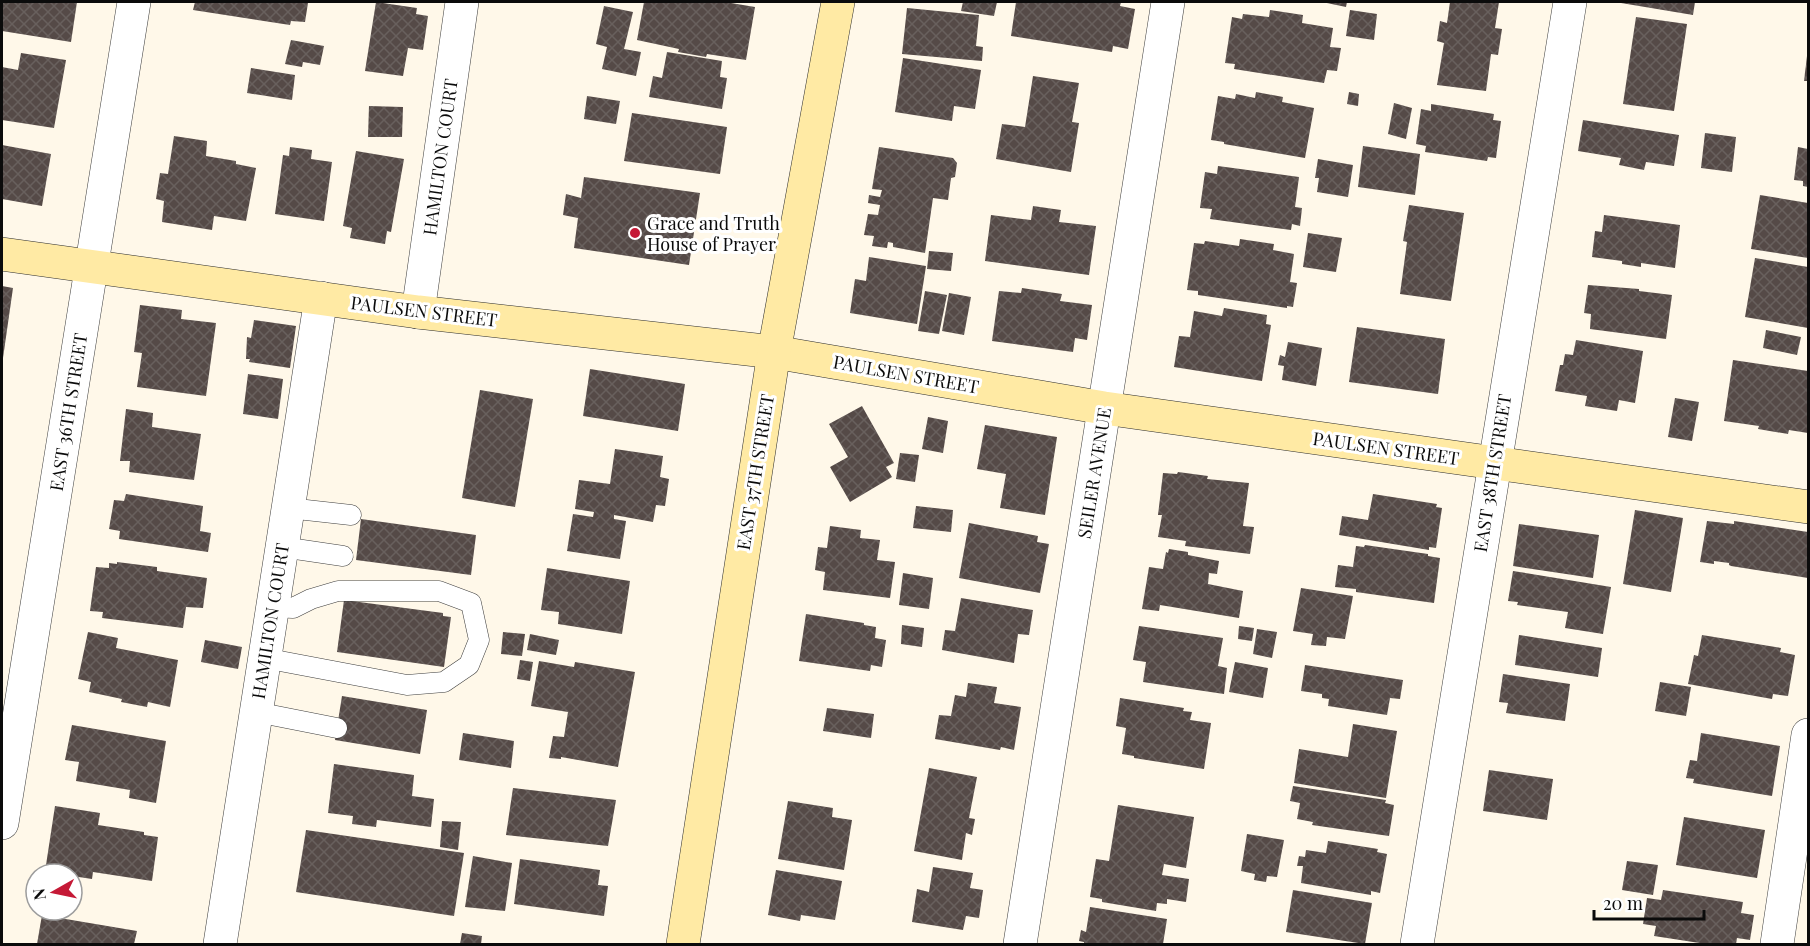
<svg xmlns="http://www.w3.org/2000/svg" width="1810" height="946" font-family="'Playfair Display',serif">
<defs>
<pattern id="building-cross-hatch" width="8" height="8" patternUnits="userSpaceOnUse" patternTransform="scale(1.5)"><rect width="8" height="8" fill="#554a47"/><path d="M0 0l8 8M0 8l8-8" fill="none" stroke="#68605d"/></pattern>
</defs>
<rect width="100%" height="100%" fill="#fff8e9"/>
<g fill="url(#building-cross-hatch)">
<path d="M2 2H77L71 42 2 31Z"/>
<path d="M195 2H299L308 3 305 22 291 21 290 25 193 10Z"/>
<path d="M376 2 417 8 416 14 428 16 423 50 408 48 403 76 365 71Z"/>
<path d="M644 2H725L755 7 746 60 707 54 706 57 678 52 679 49 637 40Z"/>
<path d="M963 2H997L994 16 961 11Z"/>
<path d="M1016 2H1121L1120 6 1135 9 1128 49 1113 46 1112 52 1011 36Z"/>
<path d="M1322 2H1347L1346 7Z"/>
<path d="M1450 2H1499L1495 28 1502 29 1498 55 1491 54 1486 91 1437 85 1444 43 1437 41 1440 21 1447 23Z"/>
<path d="M1615 2H1695L1693 15Z"/>
<path d="M604 6 633 12 624 49 641 52 636 76 602 69 607 47 596 44Z"/>
<path d="M907 8 979 15 976 46 983 47 982 61 902 54Z"/>
<path d="M1270 10 1303 15 1302 23 1333 28 1330 47 1341 48 1337 71 1327 70 1324 83 1234 69 1235 64 1225 63 1232 17 1242 19 1243 14 1269 17Z"/>
<path d="M1350 10 1377 14 1374 40 1346 36Z"/>
<path d="M1636 17 1687 24 1674 111 1623 104Z"/>
<path d="M291 40 324 46 320 65 303 62 302 67 285 64Z"/>
<path d="M667 52 722 61 720 77 727 78 722 109 649 97 653 76 662 78Z"/>
<path d="M21 53 66 60 54 128 2 120V67L18 70Z"/>
<path d="M1807 56 1808 57V81H1804Z"/>
<path d="M903 58 981 70 975 109 954 106 952 121 895 112Z"/>
<path d="M251 68 295 75 292 100 247 93Z"/>
<path d="M1033 76 1079 83 1072 122 1079 123 1071 172 996 159 1002 124 1025 127Z"/>
<path d="M1256 92 1283 97 1282 102 1314 108 1305 158 1224 144V142L1211 140 1218 96 1235 99 1236 94 1255 98Z"/>
<path d="M1349 92 1359 94 1358 106 1347 104Z"/>
<path d="M587 96 620 101 616 124 584 119Z"/>
<path d="M1394 103 1412 108 1406 139 1388 134Z"/>
<path d="M1431 104 1494 114 1493 120 1501 121 1496 158 1488 157 1487 161 1425 152 1426 146 1416 144 1421 109 1431 111Z"/>
<path d="M369 106 403 107 402 137H368Z"/>
<path d="M632 113 727 127 720 174 624 161Z"/>
<path d="M1583 120 1679 135 1674 166 1646 162 1644 170 1619 165 1621 158 1578 151Z"/>
<path d="M1705 133 1736 137 1732 172 1701 168Z"/>
<path d="M174 136 207 141 206 156 236 161V164L256 168 246 221 214 216 212 230 162 222 164 201 156 199 160 173 168 174Z"/>
<path d="M2 145 51 154 42 206 2 199Z"/>
<path d="M1363 146 1420 154 1415 195 1358 187Z"/>
<path d="M290 147 312 150 311 159 332 162 324 221 275 214 283 155 289 156Z"/>
<path d="M879 147 953 158 957 163 955 177 951 178 948 200 933 198 925 253 893 247V243L888 242 887 248 872 246 874 236 864 235 868 214 878 215 880 205 868 203 869 195 880 197 882 190 872 189Z"/>
<path d="M1798 147 1808 149V187L1803 186V181L1794 180Z"/>
<path d="M356 151 404 159 391 232 387 231 385 244 350 238 352 228 343 226Z"/>
<path d="M1318 159 1353 165 1348 197 1317 192 1319 178H1315Z"/>
<path d="M1218 166 1299 177 1295 207 1302 208 1300 226 1292 224 1291 230 1210 219 1212 209 1200 208 1205 172 1217 174Z"/>
<path d="M584 177 700 193 689 265 574 248 578 218 563 215 566 194 581 198Z"/>
<path d="M1760 195 1808 203V258L1751 249Z"/>
<path d="M1409 205 1464 213 1451 301 1400 294 1407 242 1403 241Z"/>
<path d="M1033 206 1061 210 1059 222 1096 226 1089 275 985 261 991 215 1031 220Z"/>
<path d="M1604 215 1680 225 1675 268 1641 263V267L1622 264V261L1592 257 1595 231 1602 232Z"/>
<path d="M1308 233 1342 238 1336 272 1303 267Z"/>
<path d="M1240 239 1274 244 1273 250 1294 254 1290 282 1297 283 1293 307 1287 306V308L1198 295V291L1187 290 1194 243 1204 244 1205 241 1239 246Z"/>
<path d="M929 251 953 253 951 271 927 269Z"/>
<path d="M869 257 926 266 917 324 850 313 855 279 866 281Z"/>
<path d="M1755 258 1808 267V328L1745 317Z"/>
<path d="M1588 285 1639 289V291L1672 295 1666 339 1590 329 1591 314 1584 313Z"/>
<path d="M2 286 13 288 3 358H2Z"/>
<path d="M1022 288 1062 294 1060 301 1092 305 1087 340 1075 338 1073 352 992 341 999 291 1021 293Z"/>
<path d="M925 291 947 295 939 334 918 331Z"/>
<path d="M949 293 971 297 964 335 942 331Z"/>
<path d="M140 305 182 310 181 319 216 323 206 396 137 387 142 353 134 352Z"/>
<path d="M1224 308 1267 315 1266 324 1271 325 1262 381 1174 367 1179 336 1190 337 1194 311 1222 316Z"/>
<path d="M254 320 296 326 290 368 249 362 250 359H246L247 337 251 338Z"/>
<path d="M1357 327 1445 339 1438 394 1349 382Z"/>
<path d="M1766 330 1801 337 1797 355 1763 348Z"/>
<path d="M1576 340 1643 351 1635 403 1619 400 1617 411 1585 406 1587 396 1555 391 1560 365H1563L1565 354 1573 355Z"/>
<path d="M1288 342 1322 348 1316 386 1282 380 1284 366 1278 365 1280 355 1285 357Z"/>
<path d="M1733 360 1808 371V433L1789 430 1788 434 1758 429 1759 426 1724 421Z"/>
<path d="M590 369 685 384 678 431 583 416Z"/>
<path d="M248 374 283 379 278 419 243 414Z"/>
<path d="M480 390 533 399 515 507 462 498Z"/>
<path d="M1675 398 1699 402 1692 441 1668 437Z"/>
<path d="M862 406 894 463 886 467 892 477 850 502 830 467 848 457 829 424Z"/>
<path d="M126 409 153 413 152 427 201 434 194 480 129 472 130 461H120Z"/>
<path d="M928 417 948 421 943 453 922 449Z"/>
<path d="M985 425 1057 437 1045 515 1000 508 1006 474 977 469Z"/>
<path d="M615 449 663 456 660 477 669 479 665 506 656 505 653 522 614 515V519L626 521 620 559 567 551 573 514 593 517 594 512 575 509 579 480 610 484Z"/>
<path d="M900 453 919 455 915 482 896 479Z"/>
<path d="M1178 472 1208 476 1207 479 1249 483 1243 526 1254 527 1250 554 1185 546 1186 541 1158 537 1162 515H1158L1163 473 1177 474Z"/>
<path d="M126 494 203 506 200 531 211 533 208 552 119 539 120 531 109 529 114 500 124 501Z"/>
<path d="M1373 494 1437 504 1436 507 1442 508 1436 548 1429 547V550L1339 535 1342 516 1368 520Z"/>
<path d="M916 506 953 510 951 532 913 528Z"/>
<path d="M1635 510 1683 518 1671 592 1623 584Z"/>
<path d="M361 519 476 535 471 575 356 560Z"/>
<path d="M1707 521 1734 524V521L1808 532V578L1731 566 1729 565V563L1714 561V564L1700 562Z"/>
<path d="M969 523 1038 536 1037 542 1049 544 1040 593 959 578Z"/>
<path d="M1519 524 1599 535 1593 578 1513 566Z"/>
<path d="M830 526 861 530 860 538 880 540 877 560 895 562 890 598 823 590 825 572 815 570 818 547 827 548Z"/>
<path d="M1365 545 1428 554V556L1440 558 1434 603 1356 592V589L1335 587 1338 565 1353 567 1356 546 1364 547Z"/>
<path d="M1169 549 1188 552V555L1219 561 1217 574 1209 573 1208 584 1243 591 1239 618 1160 605 1159 611 1142 609 1149 567 1163 569 1166 552 1168 553Z"/>
<path d="M117 562 157 567V571L207 578 203 608 186 607 183 628 102 618 103 612 90 611 96 567 109 568V563L117 564Z"/>
<path d="M547 568 630 581 622 634 558 624 559 612 541 610Z"/>
<path d="M1513 571 1611 587 1603 634 1565 628 1568 612 1517 605 1518 602 1508 601Z"/>
<path d="M903 573 933 578 929 609 899 605Z"/>
<path d="M1301 588 1353 596 1345 639 1327 637 1326 646 1311 645 1313 634 1293 631Z"/>
<path d="M961 598 1033 610 1029 635 1018 634 1014 663 942 650 945 630 955 631Z"/>
<path d="M344 600 443 613V616L451 617 444 667 337 652Z"/>
<path d="M806 614 864 623V625L876 627 875 638 886 640 882 667 871 665 870 671 799 661Z"/>
<path d="M902 625 924 628 922 647 901 644Z"/>
<path d="M1139 626 1223 638 1218 666 1227 668 1224 694 1143 682 1146 662 1133 660Z"/>
<path d="M1239 626 1254 628 1252 641 1238 639Z"/>
<path d="M1257 629 1277 632 1272 658 1253 654Z"/>
<path d="M88 632 118 638 116 648 178 660 170 707 148 702 147 707 121 702 122 699 89 692 91 682 78 679Z"/>
<path d="M503 632 525 634 522 656 501 654Z"/>
<path d="M530 634 559 640 556 655 527 650Z"/>
<path d="M1519 635 1602 648 1598 677 1515 665Z"/>
<path d="M1702 635 1781 648 1780 652 1795 655 1788 696 1773 694 1772 699 1688 684 1694 655 1698 656Z"/>
<path d="M205 640 242 647 238 669 201 662Z"/>
<path d="M520 660 533 662 530 681 517 679Z"/>
<path d="M539 661 574 667 575 662 635 672 618 767 561 757V759L549 758 553 736 564 737 568 712 531 706Z"/>
<path d="M1235 662 1268 668 1263 698 1229 692Z"/>
<path d="M1305 665 1403 680 1400 699 1390 698 1387 715 1328 706 1329 699 1322 698V694L1301 691Z"/>
<path d="M1503 674 1570 684 1565 721 1506 713 1508 703 1499 702Z"/>
<path d="M1660 682 1691 687 1686 716 1655 711Z"/>
<path d="M968 683 997 687 994 703 1021 707 1014 750 1001 747 1000 750 935 739 939 715 951 716 955 695 966 697Z"/>
<path d="M342 696 427 710 420 754 335 740Z"/>
<path d="M1120 698 1184 708 1183 711 1192 712 1190 720 1211 723 1204 769 1134 758V756L1122 754 1126 728 1116 726Z"/>
<path d="M827 708 874 714 871 738 823 731Z"/>
<path d="M1353 724 1397 731 1386 798 1294 783 1299 749 1348 757Z"/>
<path d="M72 725 166 741 156 803 129 798 130 790 76 781 79 762 65 760Z"/>
<path d="M463 733 514 741 511 768 459 760Z"/>
<path d="M1701 733 1780 746 1772 796 1693 783 1694 779 1686 778 1690 760 1697 761Z"/>
<path d="M334 764 414 775 412 796 434 799 431 827 377 820 376 827 352 824 353 816 328 813Z"/>
<path d="M929 768 977 777 969 818 975 819 972 835 966 833 962 860 914 851Z"/>
<path d="M1489 770 1553 779 1547 820 1483 811Z"/>
<path d="M1293 786 1386 800 1385 803 1394 805 1389 836 1312 825 1313 822 1297 819 1300 803 1290 801Z"/>
<path d="M513 788 616 800 608 846 506 835Z"/>
<path d="M788 801 833 808 832 817 852 820 844 870 778 859Z"/>
<path d="M1118 805 1194 817 1186 868 1164 864 1162 875 1189 879 1186 902 1167 899V904L1157 903 1156 911 1102 902V899L1090 897 1096 859 1109 861Z"/>
<path d="M55 806 100 813 98 825 144 832V835L158 837 152 881 93 872 92 879 72 876 70 874 71 869 46 865Z"/>
<path d="M1684 817 1765 830 1757 878 1676 865Z"/>
<path d="M442 821 461 822 458 850 440 847Z"/>
<path d="M306 830 464 853 454 916 296 892Z"/>
<path d="M1247 834 1284 840 1277 877 1267 876 1266 882 1254 880 1255 874 1241 871Z"/>
<path d="M1328 841 1378 849 1377 852 1387 854 1380 893 1371 891V895L1301 883 1303 866H1297L1299 856 1305 857 1306 850 1326 853Z"/>
<path d="M473 856 512 863 505 911 465 907Z"/>
<path d="M520 859 600 870 598 885 608 886 604 916 514 904Z"/>
<path d="M1627 861 1658 865 1653 895 1622 890Z"/>
<path d="M933 867 973 873 970 888 983 890 979 918 966 916 963 930 912 922 917 889 929 892Z"/>
<path d="M776 870 842 881 835 920 801 915 800 921 768 915Z"/>
<path d="M1293 890 1372 903 1365 944 1286 932Z"/>
<path d="M1663 890 1743 902 1741 913 1754 915 1750 940 1737 938 1736 944H1706L1654 936 1656 926 1643 924 1647 898 1661 900Z"/>
<path d="M1090 907 1167 919 1163 944H1084V942L1079 941 1081 930 1086 932Z"/>
<path d="M42 915 137 931 134 944H37Z"/>
<path d="M462 933 482 936 481 944H460Z"/>
</g>
<g fill="none" stroke-linecap="round" stroke-linejoin="round">
<g stroke="#3e3e3e" stroke-width="21">
<g id="lane">
<path d="M288 508 351 515"/>
<path d="M282 547 343 556"/>
<path d="M264 658 407 685 444 682 469 665 479 640 471 603 439 591H338L311 599 293 608 273 607"/>
<path d="M256 712 337 728"/>
</g>
</g>
<g stroke="#3e3e3e" stroke-width="34">
<g id="street">
<path d="M418 312 462 2"/>
<path d="M2 823 134 2"/>
<path d="M220 944 321 298"/>
<path d="M1020 944 1168 2"/>
<path d="M1417 944 1570 2"/>
<path d="M1777 944 1808 735"/>
</g>
</g>
<g stroke="#2d2d2d" stroke-width="34">
<g id="secondary">
<path d="M2 254 418 312 774 352 1104 408 1808 507"/>
<path d="M683 944 774 352 838 2"/>
</g>
</g>
<use href="#lane" stroke="#fff" stroke-width="20"/>
<use href="#street" stroke="#fff" stroke-width="33"/>
<use href="#secondary" stroke="#ffeaa4" stroke-width="33"/>
</g>
<circle fill="#c51936" stroke="#fff" stroke-width="2" cx="635" cy="233" r="6"/>
<g text-anchor="middle" dominant-baseline="central" stroke-width="6" stroke-linejoin="round" paint-order="stroke">
<g font-size="18" fill="#0b0b0b" stroke="#fff">
<text transform="translate(440 157) rotate(-82)">HAMILTON COURT</text>
<text transform="translate(424 311) rotate(7)">PAULSEN STREET</text>
<text transform="translate(906 374) rotate(10)">PAULSEN STREET</text>
<text transform="translate(68 412) rotate(-81)">EAST 36TH STREET</text>
<text transform="translate(1386 448) rotate(8)">PAULSEN STREET</text>
<text transform="translate(755 472) rotate(-81)">EAST 37TH STREET</text>
<text transform="translate(1094 473) rotate(-81)">SEILER AVENUE</text>
<text transform="translate(1492 473) rotate(-81)">EAST 38TH STREET</text>
<text transform="translate(270 621) rotate(-81)">HAMILTON COURT</text>
</g>
<g font-size="18" fill="#0b0b0b" stroke="#fff" text-anchor="start">
<text x="647" y="223">Grace and Truth<tspan x="647" dy="21">House of Prayer</tspan></text>
</g>
</g>
<rect width="1810" height="946" fill="none" stroke="#0b0b0b" stroke-width="6"/>
<g transform="translate(54 892) rotate(261)"><circle r="28" fill="#ffffff" stroke="#9d9d9d" stroke-width="1.5"/>
<path d="M0-4.5L10 22L0 15L-10 22Z" fill="#c51936"/>
<text y="-9" font-size="16" font-weight="bold" text-anchor="middle" fill="#0b0b0b">N</text>
</g>
<path d="M1594 910v9h110v-9" fill="none" stroke="#0b0b0b" stroke-width="3"/>
<text x="1603" y="910" font-size="18" fill="#0b0b0b" stroke="#ffffff" stroke-width="4.5" paint-order="stroke">20 m</text>
</svg>
